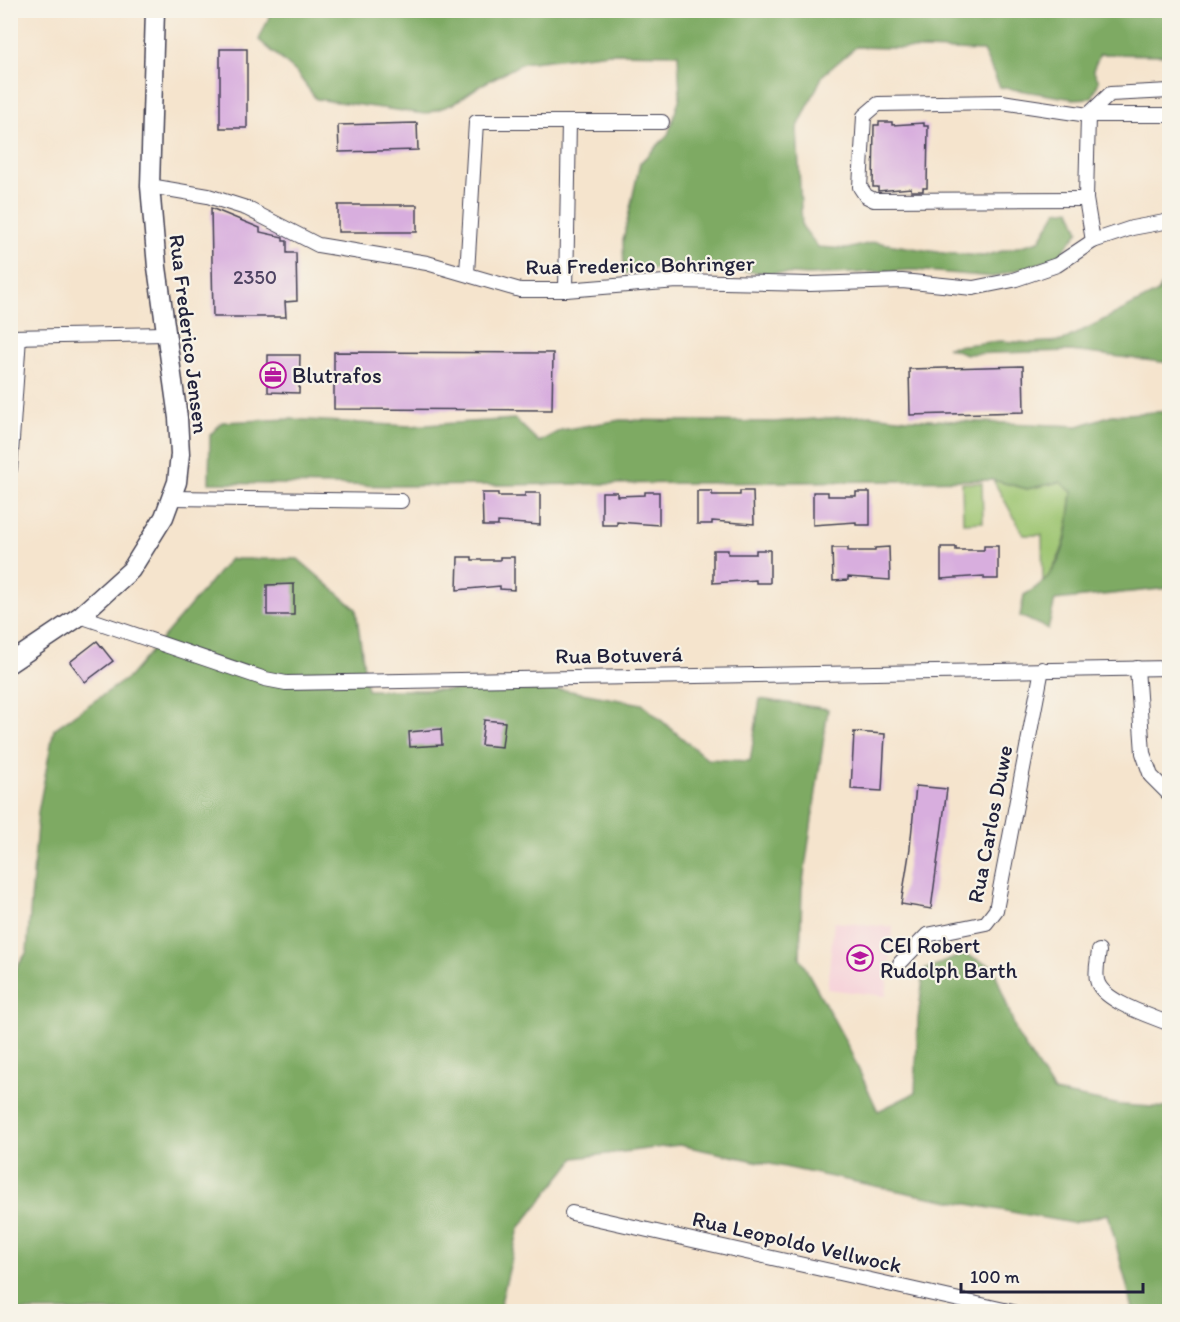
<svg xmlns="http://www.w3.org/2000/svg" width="1180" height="1322" font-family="Itim,sans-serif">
<rect width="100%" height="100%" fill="#f7f3e8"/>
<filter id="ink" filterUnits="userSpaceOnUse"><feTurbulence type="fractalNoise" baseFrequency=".0167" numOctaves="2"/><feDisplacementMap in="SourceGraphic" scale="12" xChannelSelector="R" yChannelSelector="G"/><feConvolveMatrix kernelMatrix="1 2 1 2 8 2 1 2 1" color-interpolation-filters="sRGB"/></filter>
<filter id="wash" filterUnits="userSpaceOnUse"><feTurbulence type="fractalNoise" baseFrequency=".008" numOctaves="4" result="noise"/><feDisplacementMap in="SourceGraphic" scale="24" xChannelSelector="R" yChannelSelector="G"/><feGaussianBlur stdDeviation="1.35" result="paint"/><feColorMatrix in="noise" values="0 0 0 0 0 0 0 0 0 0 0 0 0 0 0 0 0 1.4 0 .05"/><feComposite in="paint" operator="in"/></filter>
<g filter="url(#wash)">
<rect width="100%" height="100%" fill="#f5e4cd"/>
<path fill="#f6cfd8" d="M834 922 893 927 886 996 827 989Z"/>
<g fill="#9dc571" stroke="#607456" stroke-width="1.5">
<path d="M993 480 1027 489 1060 482 1072 492C1067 535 1067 549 1043 585L1042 535H1024Z"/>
<path d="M962 483H982L983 522 963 523Z"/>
</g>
<g fill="#7eaa63" stroke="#50664f" stroke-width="1.5">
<path d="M272 10 1170 11 1169 55 1100 54 1093 70 1099 81 1092 98 1073 99 1000 87 983 51 856 47 823 75 797 129 802 226 818 247 847 249 875 242 944 253 984 256 1039 241 1057 211 1070 209 1079 231 1057 258 993 277 914 270 809 275 666 267 624 274 623 240 640 163 668 135 680 97 678 54 610 53 523 63 481 85 453 104 425 114 316 99 296 72 259 40Z"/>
<path d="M1169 273V363L1071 351 966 354 947 347 1000 341 1031 343 1062 341 1158 292Z"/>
<path d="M1169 411V588L1055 600 1048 629 1020 616 1024 595C1067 572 1067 536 1072 492L1060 482 1027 489 993 480 401 486 209 483 210 435 222 422 291 419 410 426 515 419 539 442 561 430 620 420 774 422 871 415 907 419 1078 426 1112 415Z"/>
<path d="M230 559H298L356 609 367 690H565L642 704 707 759 750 761 760 699 828 709 802 889 800 958 845 1040 878 1111 915 1093 918 1019 924 970 964 954 993 966 1018 1036 1054 1092 1121 1105 1169 1108V1311L1133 1309 1108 1214 1072 1223 913 1194 679 1145 575 1158 519 1228 499 1311H11L10 978 27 952 38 812 54 729 129 677Z"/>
</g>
<g id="blocks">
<g fill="#d8aede">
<rect x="220" y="49" width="27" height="79"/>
<path d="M879 122H892V125L924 123V126H928L927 188H923V191H911V188L878 191V187H873L874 125H879Z"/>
<path d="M417 123 418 150 339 152 338 125Z"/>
<rect x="338" y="205" width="79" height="27"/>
<path d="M211 208 260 228V232L283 237V241H287V253H296L297 301 285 302 286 317H213Z"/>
<path d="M334 352 553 353 552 410 334 409Z"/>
<path d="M268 355H300L299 393 268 392Z"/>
<path d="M1023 366 1024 412 910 415 909 369Z"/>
<path d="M697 491H712V495H740V491H753L754 524 712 521V524H697Z"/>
<path d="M602 492H617V496L645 495V492H659V525L617 522V525H602Z"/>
<path d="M813 492H828V496H856V492H870V525H856V522L813 525Z"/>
<path d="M482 493H498V496H525V493H540V525L498 522V526H483Z"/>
<path d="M984 546H998V579H984V576L941 579V547H956V550H984Z"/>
<path d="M889 547 890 580 848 577V580L833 581 832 548H848V551H875V548Z"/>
<path d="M713 550H728V554H756V550H770V583H756V580L713 583Z"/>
<path d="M458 557H472V560H500V557H514V590L500 589V586L457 590Z"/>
<path d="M294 584V615H267V585Z"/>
<path d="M97 641 113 661 85 682 70 662Z"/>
<path d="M484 720 505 722 502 747 481 745Z"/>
<path d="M441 729 442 745 410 747 409 732Z"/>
<path d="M854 732 885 734 882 791 851 789Z"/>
<path d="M916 786 947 789 931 909 901 904 910 848Z"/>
</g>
</g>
</g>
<g filter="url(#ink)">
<use href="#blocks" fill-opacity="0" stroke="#423f51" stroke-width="1.5"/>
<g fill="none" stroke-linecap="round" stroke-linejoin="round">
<g stroke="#423f51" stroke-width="16">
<g id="minor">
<path d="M1088 115 1086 199 1093 241"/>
<path d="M1088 115 1110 94 1170 91"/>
<path d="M150 186 208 196 246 208 318 245 427 263 520 290H566L677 281 810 284 902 281 973 288 1013 280 1057 265 1093 241 1132 228 1170 221"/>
<path d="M1086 199 874 200 866 196 860 187 864 116 878 104 1002 102 1088 115H1170"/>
<path d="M467 273 476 122H662"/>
<path d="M566 290 569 122"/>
<path d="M10 337 166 334"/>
<path d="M10 469 19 337"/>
<path d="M172 498 401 501"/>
<path d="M80 616 265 679 286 683 1170 668"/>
<path d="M1137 668 1143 753 1151 776 1170 795"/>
<path d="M1099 951C1098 960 1095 970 1097 980 1101 1001 1151 1016 1170 1024"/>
<path d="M900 963 927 935 986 923 996 910 1042 669"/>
<path d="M572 1213 1013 1312"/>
</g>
</g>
<g stroke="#423f51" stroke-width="21">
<path id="major" d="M10 663 80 616 131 570 164 517 177 482 180 454 178 418 157 267 150 186 155 10"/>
</g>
<use href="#minor" stroke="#fff" stroke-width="14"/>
<use href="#major" stroke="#fff" stroke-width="18"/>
</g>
</g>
<defs>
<g id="office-ring" transform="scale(1.35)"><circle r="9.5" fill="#f7f3e8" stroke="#b5179e" stroke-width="1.5"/><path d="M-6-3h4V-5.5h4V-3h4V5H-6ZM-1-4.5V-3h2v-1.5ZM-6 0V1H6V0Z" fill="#b5179e"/></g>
<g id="school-ring" transform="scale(1.35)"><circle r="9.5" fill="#f7f3e8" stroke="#b5179e" stroke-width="1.5"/><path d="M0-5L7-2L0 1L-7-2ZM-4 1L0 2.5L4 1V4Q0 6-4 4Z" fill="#b5179e"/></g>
</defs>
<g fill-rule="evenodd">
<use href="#office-ring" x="273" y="375"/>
<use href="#school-ring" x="860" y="958"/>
</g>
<g text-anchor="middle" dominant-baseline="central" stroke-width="4.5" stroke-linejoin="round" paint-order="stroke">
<g font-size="20" fill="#504564">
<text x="255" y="277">2350</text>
</g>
<g font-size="22" fill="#22223b" stroke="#f7f3e8">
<text transform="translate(640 265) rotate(-1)">Rua Frederico Bohringer</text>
<text transform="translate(189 334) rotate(83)">Rua Frederico Jensen</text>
<text transform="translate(619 655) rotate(-1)">Rua Botuverá</text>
<text transform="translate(990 824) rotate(-79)">Rua Carlos Duwe</text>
<text transform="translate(797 1242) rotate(13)">Rua Leopoldo Vellwock</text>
</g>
<g font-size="22" fill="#22223b" stroke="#f7f3e8" text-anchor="start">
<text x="292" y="375">Blutrafos</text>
<text x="880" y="945">CEI Robert<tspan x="880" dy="25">Rudolph Barth</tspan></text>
</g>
</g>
<rect width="1180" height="1322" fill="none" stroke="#f7f3e8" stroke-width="36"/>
<path d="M961 1283v9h182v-9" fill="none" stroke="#22223b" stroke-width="3"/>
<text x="970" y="1283" font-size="18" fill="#22223b" stroke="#f7f3e8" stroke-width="4.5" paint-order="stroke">100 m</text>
</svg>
